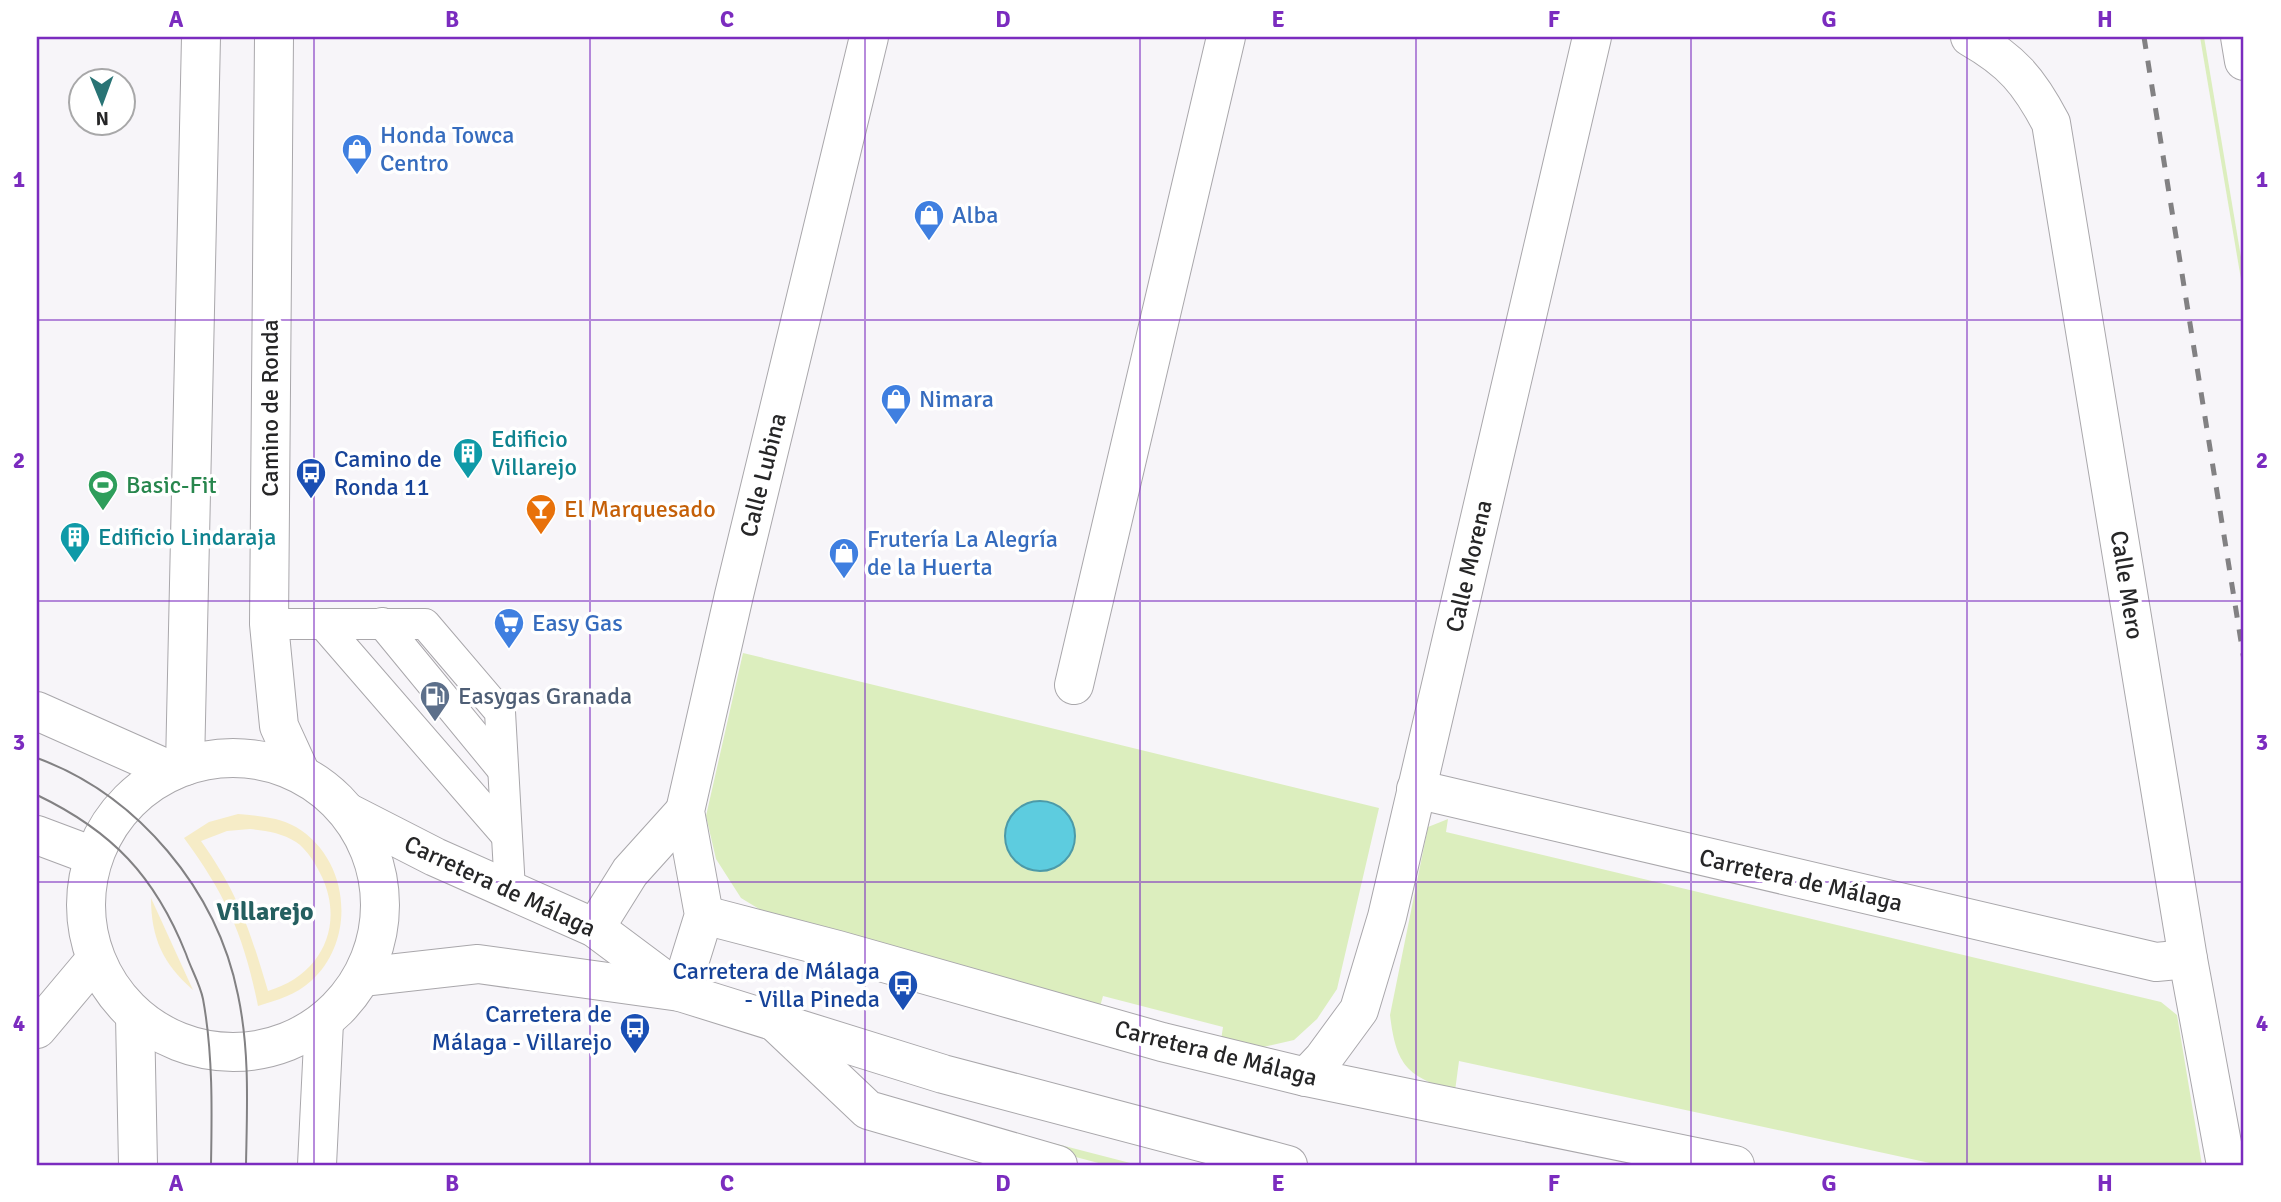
<svg xmlns="http://www.w3.org/2000/svg" width="2281" height="1202" font-family="Signika,sans-serif">
<rect width="100%" height="100%" fill="#f7f5f9"/>
<g fill="#dceebe">
<path d="M2200 37H2204L2244 275V297Z"/>
<path d="M743 653 1379 808 1337 989 1317 1019 1294 1040 1259 1048 1221 1040 1223 1027 1103 996 1099 1010 779 921 741 898 716 859 706 816Z"/>
<path d="M1448 819 1446 832 2161 1002 2177 1015 2202 1165H1939L1459 1061 1455 1091C1407 1077 1396 1065 1390 1015L1428 827Z"/>
<path d="M941 1114 1138 1165H1106L939 1121Z"/>
</g>
<g fill="#f6ecc7" fill-rule="evenodd">
<path d="M238 814C258 816 278 817 296 827 350 859 357 940 311 981 296 995 277 1000 258 1006 244 936 226 895 184 838L209 822ZM250 829C267 831 282 833 296 842 307 849 317 866 322 877 345 927 320 976 268 991 250 931 239 894 201 841L227 831Z"/>
<path d="M151 898 193 990C163 964 151 938 151 898Z"/>
</g>
<circle fill="#5dccdf" stroke="#4c9aa8" stroke-width="2" cx="1040" cy="836" r="35"/>
<g fill="none" stroke-linecap="round" stroke-linejoin="round">
<g stroke="#a9a7ab" stroke-width="32">
<g id="lane">
<path d="M382 623 502 769"/>
<path d="M269 624H425L500 712 510 890"/>
<path d="M323 624 506 835"/>
</g>
</g>
<g stroke="#a9a7ab" stroke-width="40">
<g id="street">
<path d="M1970 37C2012 61 2029 81 2051 123L2188 959 2226 1165"/>
<path d="M2240 37 2244 61"/>
<path d="M1074 685 1226 37"/>
<path d="M1416 789 2156 962 2188 959"/>
</g>
</g>
<g stroke="#a9a7ab" stroke-width="40">
<g id="secondary">
<path d="M704 915 838 950 1162 1042 1306 1077 1735 1165"/>
<path d="M595 928 630 872 685 811"/>
<path d="M680 992 704 915 685 811 734 595 869 37"/>
<path d="M773 1020 868 1110 1058 1165"/>
<path d="M37 1029 95 960"/>
<path d="M1306 1077 1323 1059 1359 1010 1387 917 1592 37"/>
</g>
</g>
<g stroke="#a9a7ab" stroke-width="40">
<g id="primary">
<path d="M274 37 269 624 279 726 301 774"/>
<path d="M37 711 172 771"/>
<circle cx="233" cy="905" r="147"/>
<path d="M185 766 201 37"/>
<path d="M349 813 435 857 595 928 678 990"/>
<path d="M37 835 93 856"/>
<path d="M362 977 478 964 680 992 943 1074 1288 1165"/>
<path d="M135 1016 138 1165"/>
<path d="M317 1165 324 1022"/>
</g>
</g>
<use href="#lane" stroke="#fff" stroke-width="30"/>
<use href="#street" stroke="#fff" stroke-width="38"/>
<use href="#secondary" stroke="#fff" stroke-width="38"/>
<use href="#primary" stroke="#fff" stroke-width="38"/>
<g stroke="#828183" stroke-width="2">
<path d="M37 758C138 795 217 890 238 995 250 1052 247 1108 246 1165"/>
<path d="M37 795C112 831 155 876 186 954 191 969 200 984 203 999 213 1053 212 1111 211 1165"/>
</g>
<path stroke="#828183" stroke-width="5" stroke-dasharray="12 12" stroke-linecap="butt" d="M2144 37 2244 660"/>
</g>
<path fill="none" stroke="#7b2cbf" stroke-width="2" stroke-opacity="0.55" d="M314 37V1165M590 37V1165M865 37V1165M1140 37V1165M1416 37V1165M1691 37V1165M1967 37V1165M37 320H2244M37 601H2244M37 882H2244"/>
<defs>
<g id="shop-pin" transform="scale(1.575)"><path d="M0 17L-7.5 6A9.5 9.5 0 1 1 7.5 6Z" fill="#3f7fe0" stroke="#fff"/><path d="M-5-2.5h2.3a2.7 3.5 0 0 1 5.4 0H5L5.5 6h-11ZM-1.5-2.5h3a1.5 2.3 0 0 0-3 0Z" fill="#fff"/></g>
<g id="building-pin" transform="scale(1.575)"><path d="M0 17L-7.5 6A9.5 9.5 0 1 1 7.5 6Z" fill="#0f9aa8" stroke="#fff"/><path d="M-4-6H4V6H1V3H-1V6H-4ZM-2.5-4.3h1.7v1.8h-1.7ZM.8-4.3h1.7v1.8H.8ZM-2.5-1h1.7V.8h-1.7ZM.8-1h1.7V.8H.8Z" fill="#fff"/></g>
<g id="bus-pin" transform="scale(1.575)"><path d="M0 17L-7.5 6A9.5 9.5 0 1 1 7.5 6Z" fill="#1a4fb4" stroke="#fff"/><path d="M-5-6H5V4H4V6H2V4H-2V6H-4V4H-5ZM-3.5-4V0h7V-4ZM-3.5 1.2v1.5H-2V1.2ZM2 1.2v1.5H3.5V1.2Z" fill="#fff"/></g>
<g id="stadium-pin" transform="scale(1.575)"><path d="M0 17L-7.5 6A9.5 9.5 0 1 1 7.5 6Z" fill="#2e9e5b" stroke="#fff"/><path d="M0-5a6.5 5 0 1 0 0 10a6.5 5 0 1 0 0-10ZM-3.5-1.8h7v3.6h-7Z" fill="#fff"/></g>
<g id="bar-pin" transform="scale(1.575)"><path d="M0 17L-7.5 6A9.5 9.5 0 1 1 7.5 6Z" fill="#e8710a" stroke="#fff"/><path d="M-6-5H6L.8 .8V4.5H3.5V6h-7V4.5H-.8V.8Z" fill="#fff"/></g>
<g id="supermarket-pin" transform="scale(1.575)"><path d="M0 17L-7.5 6A9.5 9.5 0 1 1 7.5 6Z" fill="#3f7fe0" stroke="#fff"/><path d="M-6-5.5h2.5l.6 2H6L4.5 2H-2.5L-4.4-4H-6ZM-1.5 3.2a1.3 1.3 0 1 0 .1 0ZM3 3.2a1.3 1.3 0 1 0 .1 0Z" fill="#fff"/></g>
<g id="fuel-pin" transform="scale(1.575)"><path d="M0 17L-7.5 6A9.5 9.5 0 1 1 7.5 6Z" fill="#5c6f8a" stroke="#fff"/><path d="M-5.5-6h7V0h2V4h1.3V-2.5L3-4.5l.8-.8L6-3V5H2.5V1h-1V6h-7ZM-4.2-4.7v3.2H.2V-4.7Z" fill="#fff"/></g>
</defs>
<g fill-rule="evenodd">
<use href="#shop-pin" x="357" y="149"/>
<use href="#shop-pin" x="929" y="215"/>
<use href="#shop-pin" x="896" y="399"/>
<use href="#building-pin" x="468" y="453"/>
<use href="#bus-pin" x="311" y="473"/>
<use href="#stadium-pin" x="103" y="485"/>
<use href="#bar-pin" x="541" y="509"/>
<use href="#building-pin" x="75" y="537"/>
<use href="#shop-pin" x="844" y="553"/>
<use href="#supermarket-pin" x="509" y="623"/>
<use href="#fuel-pin" x="435" y="696"/>
<use href="#bus-pin" x="903" y="985"/>
<use href="#bus-pin" x="635" y="1028"/>
</g>
<g text-anchor="middle" dominant-baseline="central" stroke-width="7" stroke-linejoin="round" paint-order="stroke">
<g font-size="24" fill="#366cbe" stroke="#fff" text-anchor="start">
<text x="380" y="135">Honda Towca<tspan x="380" dy="28">Centro</tspan></text>
<text x="952" y="215">Alba</text>
<text x="919" y="399">Nimara</text>
<text x="867" y="539">Frutería La Alegría<tspan x="867" dy="28">de la Huerta</tspan></text>
<text x="532" y="623">Easy Gas</text>
</g>
<g font-size="24" fill="#262627" stroke="#fff">
<text transform="translate(270 408) rotate(-90)">Camino de Ronda</text>
<text transform="translate(763 475) rotate(-76)">Calle Lubina</text>
<text transform="translate(1469 566) rotate(-77)">Calle Morena</text>
<text transform="translate(2127 585) rotate(81)">Calle Mero</text>
<text transform="translate(1801 880) rotate(13)">Carretera de Málaga</text>
<text transform="translate(500 886) rotate(25)">Carretera de Málaga</text>
<text transform="translate(1216 1053) rotate(14)">Carretera de Málaga</text>
</g>
<g font-size="24" fill="#0d838f" stroke="#fff" text-anchor="start">
<text x="491" y="439">Edificio<tspan x="491" dy="28">Villarejo</tspan></text>
<text x="98" y="537">Edificio Lindaraja</text>
</g>
<g font-size="24" fill="#164399" stroke="#fff" text-anchor="end">
<text x="334" y="459" text-anchor="start">Camino de<tspan x="334" dy="28">Ronda 11</tspan></text>
<text x="880" y="971">Carretera de Málaga<tspan x="880" dy="28">- Villa Pineda</tspan></text>
<text x="612" y="1014">Carretera de<tspan x="612" dy="28">Málaga - Villarejo</tspan></text>
</g>
<g font-size="24" fill="#27864d" stroke="#fff" text-anchor="start">
<text x="126" y="485">Basic-Fit</text>
</g>
<g font-size="24" fill="#c56008" stroke="#fff" text-anchor="start">
<text x="564" y="509">El Marquesado</text>
</g>
<g font-size="24" fill="#4e5e75" stroke="#fff" text-anchor="start">
<text x="458" y="696">Easygas Granada</text>
</g>
<g font-size="26" font-weight="bold" fill="#245f60" stroke="#fff">
<text x="265" y="912">Villarejo</text>
</g>
</g>
<rect width="2281" height="1202" fill="none" stroke="#ffffff" stroke-width="77"/>
<g transform="translate(102 102) rotate(179)"><circle r="33" fill="#ffffff" stroke="#a8a8a9" stroke-width="2"/>
<path d="M0-5L12 26L0 18L-12 26Z" fill="#297475"/>
<text y="-10" font-size="19" font-weight="bold" text-anchor="middle" fill="#262627">N</text>
</g>
<rect x="38" y="38" width="2204" height="1126" fill="none" stroke="#7b2cbf" stroke-width="2.5"/>
<g font-size="23" text-anchor="middle" font-weight="bold" fill="#7b2cbf">
<text x="176" y="27">A</text>
<text x="452" y="27">B</text>
<text x="727" y="27">C</text>
<text x="1003" y="27">D</text>
<text x="1278" y="27">E</text>
<text x="1554" y="27">F</text>
<text x="1829" y="27">G</text>
<text x="2105" y="27">H</text>
<text x="19" y="187">1</text>
<text x="2262" y="187">1</text>
<text x="19" y="468">2</text>
<text x="2262" y="468">2</text>
<text x="19" y="750">3</text>
<text x="2262" y="750">3</text>
<text x="19" y="1031">4</text>
<text x="2262" y="1031">4</text>
<text x="176" y="1191">A</text>
<text x="452" y="1191">B</text>
<text x="727" y="1191">C</text>
<text x="1003" y="1191">D</text>
<text x="1278" y="1191">E</text>
<text x="1554" y="1191">F</text>
<text x="1829" y="1191">G</text>
<text x="2105" y="1191">H</text>
</g>
</svg>
